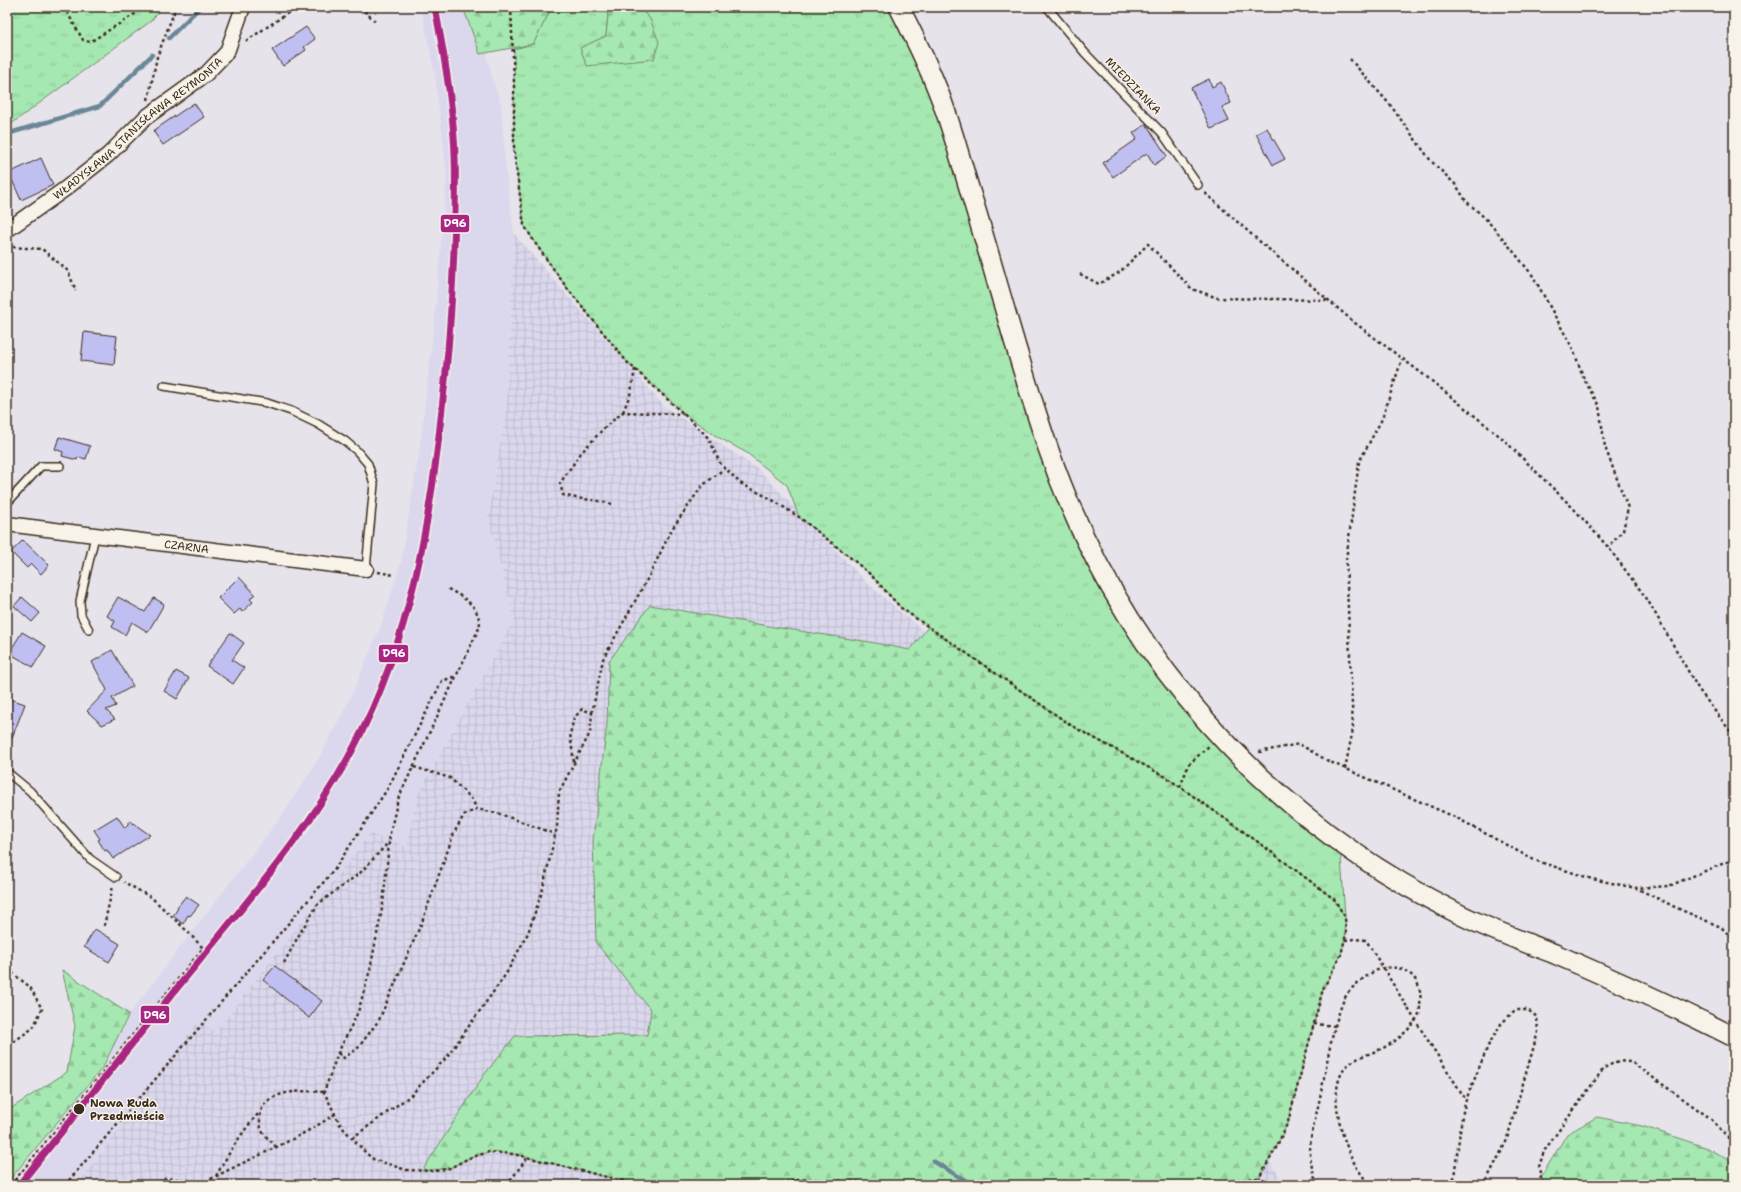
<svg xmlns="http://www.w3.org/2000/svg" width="1741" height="1192" font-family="'Shantell Sans',sans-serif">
<defs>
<pattern id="industrial-grid" width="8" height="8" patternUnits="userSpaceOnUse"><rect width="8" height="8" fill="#dbd8ed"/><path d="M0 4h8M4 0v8" fill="none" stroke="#bdbacb"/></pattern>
<pattern id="grass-tufts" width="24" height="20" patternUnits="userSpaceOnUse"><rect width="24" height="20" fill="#a6e8b1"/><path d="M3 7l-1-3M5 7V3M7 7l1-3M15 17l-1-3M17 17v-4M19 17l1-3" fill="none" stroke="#90c798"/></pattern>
<pattern id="forest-firs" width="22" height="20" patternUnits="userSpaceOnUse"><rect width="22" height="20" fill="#a6e8b1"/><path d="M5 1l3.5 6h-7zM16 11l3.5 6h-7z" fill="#90c798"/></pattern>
</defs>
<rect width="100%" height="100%" fill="#e6e3eb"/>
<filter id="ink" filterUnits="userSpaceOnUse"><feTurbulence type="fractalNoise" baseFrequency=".025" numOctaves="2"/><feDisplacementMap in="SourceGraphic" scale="8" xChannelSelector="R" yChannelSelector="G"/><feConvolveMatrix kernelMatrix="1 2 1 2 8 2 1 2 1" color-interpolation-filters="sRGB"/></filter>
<g filter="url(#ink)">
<path fill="#dbd8ed" d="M421 7H474L493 81 501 104 506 173 514 234 507 402 488 517 514 619 417 796 407 846 370 835 215 1032 199 1020 77 1185H9L104 1070 129 1014 283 814 321 755 353 692 382 623 401 562 419 453 434 325 447 175 435 76Z"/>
<path fill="url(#industrial-grid)" d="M514 234 665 407 758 469 866 582 974 675 1259 1145 1285 1185H77L199 1020 215 1032 370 834 407 846 417 796 514 619 488 517 507 402Z"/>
<g fill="url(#grass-tufts)" stroke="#708968">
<path d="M7 7H162L151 21 7 127Z"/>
<path d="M552 7H604L608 14 606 36 581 48 587 65 654 59 650 19 639 7H899L916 40 1050 454 1170 678 1340 842 1345 917 1333 899 1258 842 1166 777 1072 726 901 608 871 575 846 554 799 517 787 485 747 453 716 436 687 416 627 362 567 288 535 243 524 225 514 152V49L533 44Z"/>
</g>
<g fill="url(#forest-firs)" stroke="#708968">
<path d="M463 7H552L533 44 480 54Z"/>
<path d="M604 7H639L650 19 659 42 654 59 587 66 580 48 606 36 608 15Z"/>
<path d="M650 605 774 627 870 642 910 650 928 627 1072 726 1166 777 1258 842 1334 899 1345 917 1346 934 1341 955 1323 989 1288 1122 1275 1150 1259 1178 1214 1182 1208 1185H911L807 1179 767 1185H639L514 1154 489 1152 469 1158 450 1168 422 1171 484 1075 515 1036 647 1035 651 1010 596 943 593 840 607 724 609 661Z"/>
<path d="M62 970 129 1014 103 1067 7 1183V1111L67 1072 75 1026Z"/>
<path d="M1597 1117 1642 1126 1705 1147 1734 1163V1185H1546L1541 1177 1567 1134Z"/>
</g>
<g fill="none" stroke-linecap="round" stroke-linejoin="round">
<g stroke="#6a8697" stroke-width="4.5">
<path d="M169 38 200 7"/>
<path d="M7 134 100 106 152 55"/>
<path d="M933 1161 973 1185"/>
</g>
</g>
<g fill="#c0bff1" stroke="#3b2a1e">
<path d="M306 27 315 39 304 47 306 50 283 66 272 50Z"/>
<path d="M1209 79 1212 87 1221 82 1231 103 1222 107 1229 121 1211 129 1191 88Z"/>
<path d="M194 103 204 117 163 145 153 131Z"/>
<path d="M1146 124 1167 156 1154 165 1147 153 1113 177 1103 163 1137 139 1133 133Z"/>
<path d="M1267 128 1285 159 1273 165 1256 134Z"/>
<path d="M41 158 53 185 21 200 9 173Z"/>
<path d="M84 332 117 336 114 365 81 361Z"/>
<path d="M59 437 90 446 86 459 78 457 77 460 62 456 63 452 55 449Z"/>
<path d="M23 540 49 565 41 574 31 564 27 568 11 552Z"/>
<path d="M239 577 255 594 250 599 253 602 242 612 240 609 234 614 218 598Z"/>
<path d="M22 597 40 613 32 622 14 606Z"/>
<path d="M118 597 145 612 154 598 164 604 148 632 132 622 125 635 112 627 115 621 107 616Z"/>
<path d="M22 632 46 646 33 667 9 653Z"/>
<path d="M230 633 244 643 232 660 244 668 233 684 207 666Z"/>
<path d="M112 650 133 686 112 698 116 706 106 710 115 719 102 725 87 711 107 690 92 662Z"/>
<path d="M176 671 189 678 177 699 164 691Z"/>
<path d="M7 698 25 704 8 748H7Z"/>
<path d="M117 816 125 828 130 821 150 835 113 859 107 850 105 851 98 840 100 839 94 830Z"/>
<path d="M186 896 199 905 190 916 188 915 183 924 173 916 178 908 177 907Z"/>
<path d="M95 929 120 944 109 962 84 947Z"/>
<path d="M275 966 322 1001 309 1018 263 980Z"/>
</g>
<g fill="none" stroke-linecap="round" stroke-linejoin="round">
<g stroke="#3b2a1e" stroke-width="10">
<g id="lane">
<path d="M1047 7 1085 53 1162 133 1198 185"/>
<path d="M164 386 267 403 291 411 318 424 345 441 357 451 368 464 374 484 366 569"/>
<path d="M7 503 41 466H60"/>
<path d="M89 630 81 615 80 601 95 536"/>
<path d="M7 772 30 791 90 859 116 877"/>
</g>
</g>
<g stroke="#3b2a1e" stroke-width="17">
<g id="street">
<path id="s1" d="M7 230 65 189 108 155 145 118 206 74 227 52 243 7"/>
<path id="s2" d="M7 524 366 569"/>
</g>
</g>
<g stroke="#3b2a1e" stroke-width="22">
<path id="secondary" d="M899 7C916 40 933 74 945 110 956 141 964 173 974 204 999 286 1020 368 1048 448 1118 652 1264 817 1457 913 1488 929 1522 941 1555 954 1615 980 1675 1007 1734 1037"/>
</g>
<g stroke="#3b2a1e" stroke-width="2.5" stroke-dasharray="3 3" stroke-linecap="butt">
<path d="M64 7 83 40 90 42 146 7"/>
<path d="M360 7 375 21"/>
<path d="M511 7 514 83V152L524 225 535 243 567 288 627 362 702 431 709 439 720 463 740 483 771 499 799 517 846 554 871 575 901 608 1072 726 1166 777 1258 842 1334 899 1345 917 1346 934 1341 955 1323 989 1288 1122 1275 1150 1259 1178"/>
<path d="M1061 9 1067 7"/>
<path d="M246 41 297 7"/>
<path d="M1350 59 1391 106 1431 161 1456 185 1466 201 1485 218 1505 241 1533 276 1573 349 1584 379 1599 406 1605 447 1628 508 1623 531 1608 547"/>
<path d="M148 100 157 57 176 7"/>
<path d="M1205 193 1251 234 1355 323 1428 378 1502 438 1574 509 1608 547 1647 599 1699 690 1734 736"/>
<path d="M7 248 11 247 42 249 68 271 76 291"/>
<path d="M1080 274 1099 284 1120 272 1148 244 1192 289 1218 298 1327 300"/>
<path d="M623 412 631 392 635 369"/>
<path d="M612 504C596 499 579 500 563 495L560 483 581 453 604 428 623 412 684 414"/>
<path d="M378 572 394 575"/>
<path d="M448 589C465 598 479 606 480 626L398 799 390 833 383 904 370 970 358 1012 338 1053 324 1092 341 1126 366 1153 373 1159 406 1170 435 1171 450 1168 469 1158 489 1152 514 1154 639 1185"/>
<path d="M592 713 603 659 649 576 672 529 702 486 725 468"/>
<path d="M1259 752 1299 744 1328 761 1457 818 1534 860 1592 879 1636 888"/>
<path d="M414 767 450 778 471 798 477 809"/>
<path d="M1345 769 1353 729 1346 560 1359 462 1382 419 1402 359"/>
<path d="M1180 787 1189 764 1209 746"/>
<path d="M1734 859 1669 886 1636 888 1679 909 1721 927 1734 940"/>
<path d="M104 926 113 886"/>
<path d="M1345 940 1355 939 1366 940 1415 1020 1466 1100"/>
<path d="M284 963 300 933 318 904 360 873 389 842"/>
<path d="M7 969 30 987 42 1009 33 1028 13 1042 7 1041"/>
<path d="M1314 1024 1336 1026"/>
<path d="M338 1053 344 1058 358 1048 379 1020 422 922 454 833 464 815 477 809 500 814 555 834"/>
<path d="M352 1138 410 1096 447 1057 506 974 528 933 542 892 557 827 559 792 590 733 592 713 582 709 574 718 570 734 574 762"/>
<path d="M276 1147C272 1142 262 1134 261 1128 252 1089 300 1090 324 1092"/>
<path d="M216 1176C229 1153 242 1131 260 1112"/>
<path d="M1259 1178 1264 1185"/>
<path d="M11 1185 203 948 186 930 152 898 124 882"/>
<path d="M65 1185 334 870 388 788 442 681 456 676"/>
<path d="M153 1185 167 1178 205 1182"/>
<path d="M200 1185C244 1160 293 1143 335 1114"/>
<path d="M507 1185 527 1158"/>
<path d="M767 1185 807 1179 911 1185"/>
<path d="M1208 1185 1214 1182 1259 1178"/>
<path d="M1317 1185C1313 1173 1310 1162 1310 1150 1310 1135 1316 1117 1319 1102 1326 1071 1331 1031 1343 1002 1347 991 1358 982 1367 976 1392 957 1425 971 1420 1004 1420 1008 1420 1013 1418 1016 1410 1030 1397 1041 1383 1048 1371 1054 1358 1056 1348 1065 1324 1087 1343 1144 1357 1168 1361 1174 1365 1179 1369 1185"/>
<path d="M1453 1185 1462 1116 1466 1100 1488 1046 1501 1024 1515 1010H1528L1537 1017 1538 1032 1506 1142 1484 1185"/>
<path d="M1542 1185 1539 1167 1544 1151 1604 1068 1618 1061 1631 1062 1710 1118 1734 1144"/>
</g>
<use href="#lane" stroke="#f7f3e8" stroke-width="7"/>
<use href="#street" stroke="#f7f3e8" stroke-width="14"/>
<use href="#secondary" stroke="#f7f3e8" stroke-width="19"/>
<g stroke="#f7f3e8" stroke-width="10">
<path id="rail-1" d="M19 1185C79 1110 139 1034 200 960 255 892 313 825 354 747 411 639 431 519 443 399 449 349 452 299 454 249 455 211 457 174 454 137 451 93 443 50 435 7"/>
</g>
<use href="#rail-1" stroke="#a82682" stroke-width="7"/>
</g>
</g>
<circle fill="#3b2a1e" stroke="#f7f3e8" stroke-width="1.5" cx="79" cy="1109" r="6"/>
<g text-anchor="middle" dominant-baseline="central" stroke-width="3" stroke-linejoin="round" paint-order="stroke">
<g font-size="11" fill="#3b2a1e" stroke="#f7f3e8">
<text transform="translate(1133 86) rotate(46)">MIEDZIANKA</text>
<text stroke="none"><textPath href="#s1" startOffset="166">WŁADYSŁAWA STANISŁAWA REYMONTA</textPath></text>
<text stroke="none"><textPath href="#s2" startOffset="181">CZARNA</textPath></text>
</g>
<g font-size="11" font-weight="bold" fill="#3b2a1e" stroke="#f7f3e8" text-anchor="start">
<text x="90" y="1103">Nowa Ruda<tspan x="90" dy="13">Przedmieście</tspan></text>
</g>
</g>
<g stroke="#f7f3e8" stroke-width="1.5">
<rect x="440" y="214" width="30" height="19" rx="4" fill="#a82682"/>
<rect x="378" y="644" width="31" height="19" rx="4" fill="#a82682"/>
<rect x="140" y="1005" width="30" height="19" rx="4" fill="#a82682"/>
</g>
<g font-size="11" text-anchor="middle" font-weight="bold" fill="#fff">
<text x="455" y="227">D96</text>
<text x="394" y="657">D96</text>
<text x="155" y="1019">D96</text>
</g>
<rect width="1741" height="1192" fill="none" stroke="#f7f3e8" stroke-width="24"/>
<rect x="12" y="12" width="1717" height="1168" fill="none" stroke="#3b2a1e" stroke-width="1.5" filter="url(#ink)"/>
</svg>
